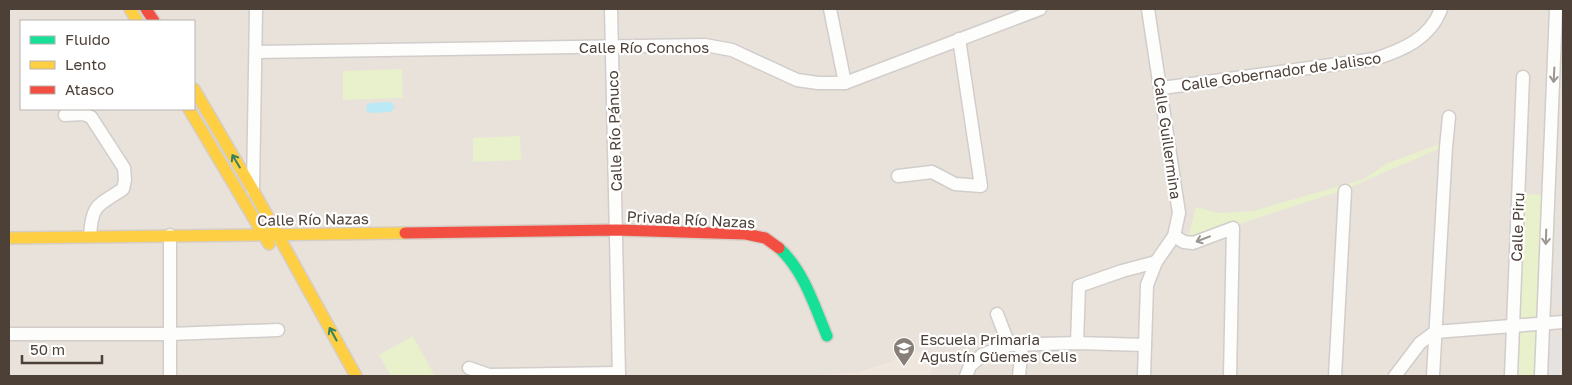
<svg xmlns="http://www.w3.org/2000/svg" width="1572" height="385" font-family="'Golos Text',sans-serif">
<rect width="100%" height="100%" fill="#f4f1ee"/>
<path fill="#e9e2db" fill-rule="evenodd" d="M9 9H1563V376H9ZM21 21H194V109H21Z"/>
<path fill="#efe6dd" d="M905 348 936 356 930 376H804L858 372 893 361Z"/>
<g fill="#e8f0cc">
<path d="M402 69 403 98 343 100V71Z"/>
<path d="M520 136 521 160 473 162V138Z"/>
<path d="M1443 143 1445 146 1344 190 1233 226 1192 242 1189 234 1196 207 1219 213 1253 211 1364 179 1388 163Z"/>
<path d="M1519 194 1548 195 1541 376H1511Z"/>
<path d="M413 336 435 376H391L379 355Z"/>
</g>
<g fill="#e6e2df">
<path d="M1563 214V306L1554 308 1559 215Z"/>
<path d="M1550 337H1563V376H1548Z"/>
</g>
<path fill="#bbe9f6" d="M391 102 395 107 391 112 371 113 366 111 367 105 371 103Z"/>
<g fill="none" stroke-linecap="round" stroke-linejoin="round">
<g stroke="#d1cdca" stroke-width="15">
<g id="street">
<path d="M611 9 619 376"/>
<path d="M830 9 845 83"/>
<path d="M256 52 705 45 732 50 797 80 818 83H845L1040 9"/>
<path d="M1162 88 1375 59C1402 50 1430 39 1441 9"/>
<path d="M65 115 83 114 91 117 124 168 125 180 123 189C98 206 92 203 90 236"/>
<path d="M898 176 932 172 955 184 981 186 959 39"/>
<path d="M253 190 256 9"/>
<path d="M1174 236 1184 242 1193 243 1233 228 1230 376"/>
<path d="M997 314 1009 345"/>
<path d="M9 334H170L278 330"/>
<path d="M1077 343 1079 286 1122 271 1156 262"/>
<path d="M469 368 489 375 618 373"/>
<path d="M170 376V235"/>
<path d="M966 376 970 366 982 355 1009 345 1077 343 1145 345"/>
<path d="M1019 376 1022 345"/>
<path d="M1144 376 1147 285 1156 262 1174 236 1179 213 1148 9"/>
<path d="M1335 376 1345 191"/>
<path d="M1395 376 1420 343 1435 332 1563 322"/>
<path d="M1433 376 1446 147 1449 117"/>
<path d="M1511 376 1523 77"/>
<path d="M1541 376 1556 9"/>
</g>
</g>
<g stroke="#d6cec5" stroke-width="14">
<path id="fast" d="M779 248C804 271 814 305 827 336"/>
</g>
<g stroke="#d6cec5" stroke-width="14">
<g id="slow">
<path d="M130 9 137 21"/>
<path d="M194 89 253 190 356 376"/>
<path d="M189 109 269 244"/>
<path d="M9 238 405 233"/>
</g>
</g>
<g stroke="#d6cec5" stroke-width="14">
<g id="jam">
<path d="M146 9 154 21"/>
<path d="M405 233 617 230 746 234 765 238 779 248"/>
</g>
</g>
<use href="#street" stroke="#fdfdfc" stroke-width="12"/>
<use href="#fast" stroke="#16e098" stroke-width="11"/>
<use href="#slow" stroke="#ffcf43" stroke-width="11"/>
<use href="#jam" stroke="#f24e42" stroke-width="11"/>
</g>
<defs><path id="oneway-shaft" d="M-6 0H5M1.5-3L5.5 0L1.5 3" fill="none" stroke-width="1.6" stroke-linecap="round" stroke-linejoin="round" transform="scale(1.25)"/></defs>
<g stroke="#9c9590">
<use href="#oneway-shaft" transform="translate(1554 75) rotate(93)"/>
<use href="#oneway-shaft" transform="translate(1546 237) rotate(92)"/>
<use href="#oneway-shaft" transform="translate(1203 239) rotate(159)"/>
</g>
<g stroke="#37805e">
<use href="#oneway-shaft" transform="translate(236 161) rotate(-121)"/>
<use href="#oneway-shaft" transform="translate(333 334) rotate(-119)"/>
</g>
<defs>
<g id="school-pin" transform="scale(1.125)"><path d="M0 17L-7.5 6A9.5 9.5 0 1 1 7.5 6Z" fill="#877e77" stroke="#fff"/><path d="M0-5L7-2L0 1L-7-2ZM-4 1L0 2.5L4 1V4Q0 6-4 4Z" fill="#fff"/></g>
</defs>
<g fill-rule="evenodd">
<use href="#school-pin" x="904" y="348"/>
</g>
<g text-anchor="middle" dominant-baseline="central" stroke-width="4.5" stroke-linejoin="round" paint-order="stroke">
<g font-size="15" fill="#4d4037" stroke="#fff">
<text x="644" y="47">Calle Río Conchos</text>
<text transform="translate(1281 71) rotate(-8)">Calle Gobernador de Jalisco</text>
<text transform="translate(614 131) rotate(-92)">Calle Río Pánuco</text>
<text transform="translate(1168 138) rotate(82)">Calle Guillermina</text>
<text transform="translate(313 219) rotate(-1)">Calle Río Nazas</text>
<text transform="translate(691 219) rotate(3)">Privada Río Nazas</text>
<text transform="translate(1517 227) rotate(-88)">Calle Piru</text>
</g>
<g font-size="15" fill="#4d4037" stroke="#fff" text-anchor="start">
<text x="920" y="339">Escuela Primaria<tspan x="920" dy="17">Agustín Güemes Celis</tspan></text>
</g>
</g>
<rect width="1572" height="385" fill="none" stroke="#4d4037" stroke-width="20"/>
<rect x="20" y="20" width="175" height="90" fill="#ffffff" stroke="#b8b3af"/>
<rect x="30" y="36" width="25" height="8" fill="#16e098" stroke="#b8b3af"/>
<text x="65" y="45" font-size="15" fill="#4d4037">Fluido</text>
<rect x="30" y="61" width="25" height="8" fill="#ffcf43" stroke="#b8b3af"/>
<text x="65" y="70" font-size="15" fill="#4d4037">Lento</text>
<rect x="30" y="86" width="25" height="8" fill="#f24e42" stroke="#b8b3af"/>
<text x="65" y="95" font-size="15" fill="#4d4037">Atasco</text>
<path d="M22 355v8h80v-8" fill="none" stroke="#4d4037" stroke-width="2.5"/>
<text x="30" y="355" font-size="15" fill="#4d4037" stroke="#ffffff" stroke-width="4" paint-order="stroke">50 m</text>
</svg>
